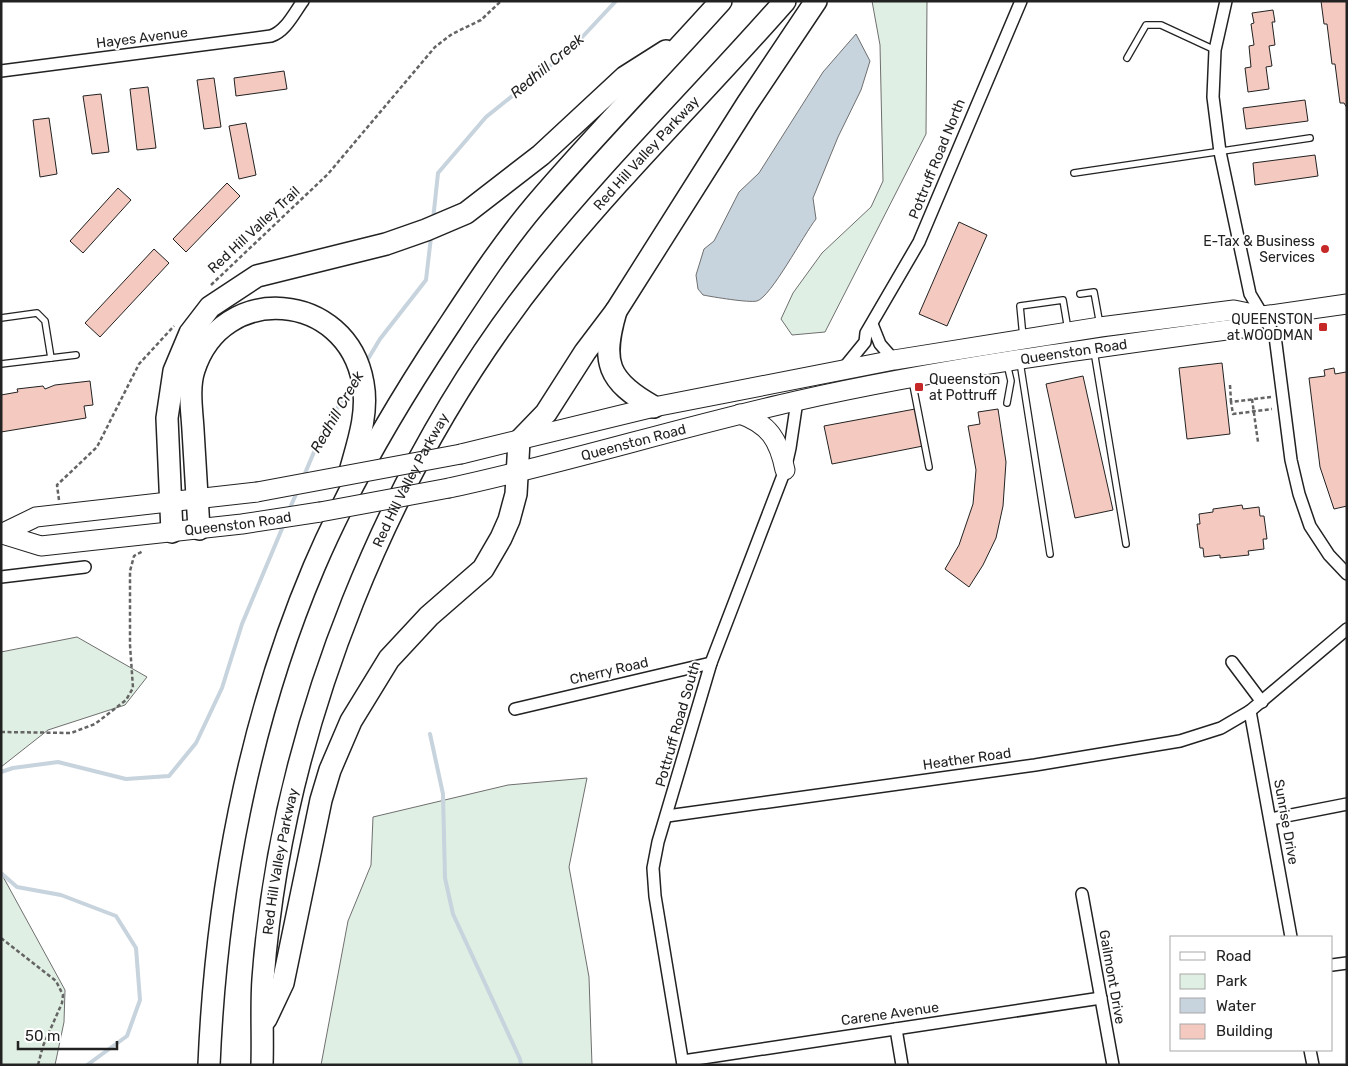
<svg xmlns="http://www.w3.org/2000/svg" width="1348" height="1066" font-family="Rubik,sans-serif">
<rect width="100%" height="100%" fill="#fff"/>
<g fill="#e0efe3" stroke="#6f6f6f">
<path d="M872 1H927L926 134 825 332 792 335 781 319 793 293 822 253 871 207 883 181 880 45Z"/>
<path d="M77 637 147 677 125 705 48 730 1 767V652Z"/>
<path d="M587 778 569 867 589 977 592 1065H321L348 921 371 865 373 817 508 785Z"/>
<path d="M1 873 65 990 64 1022 55 1065H1Z"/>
</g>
<path fill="#c7d3dd" stroke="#6f6f6f" d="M856 34 870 61 861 90 838 137 813 198 816 219C804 234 771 297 757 301 749 303 713 297 703 295L698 289 696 275 704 249 714 241 739 192 759 173 823 72Z"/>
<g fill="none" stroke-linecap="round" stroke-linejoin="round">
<g stroke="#c7d3dd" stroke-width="4">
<path d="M433 220 438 173 486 117 572 48 616 1"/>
<path d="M365 364 380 339 426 280 431 237"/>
<path d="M303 478 322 433 354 381"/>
<path d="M289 510 297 492"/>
<path d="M430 734 443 794 445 878 453 914 520 1059 521 1065"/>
<path d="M1 772 13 768 58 762 126 779 169 776 196 743 222 688 242 624 284 524"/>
<path d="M1 873 17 887 61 895 116 916 136 948 140 1000 127 1036 87 1065"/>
</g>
</g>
<g fill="#f3c9c0" stroke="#222">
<path d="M1321 1H1347V108L1344 103H1340L1335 64H1332L1327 24H1324Z"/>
<path d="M1273 10 1275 22H1272L1275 45 1269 46 1272 66 1266 67 1269 89 1248 92 1245 68 1251 67 1249 46 1254 45 1251 24 1254 23 1252 13Z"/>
<path d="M284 71 287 89 236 96 234 78Z"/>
<path d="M214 78 221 127 204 129 197 80Z"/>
<path d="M148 87 156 148 137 150 130 89Z"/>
<path d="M101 94 109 152 92 154 83 96Z"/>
<path d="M1305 100 1308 121 1246 129 1243 108Z"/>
<path d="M49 118 57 174 40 177 33 120Z"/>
<path d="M246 123 256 175 239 179 229 126Z"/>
<path d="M1315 155 1318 176 1255 185 1253 163Z"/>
<path d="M227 183 240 196 186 252 173 239Z"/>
<path d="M118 188 131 200 83 253 70 241Z"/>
<path d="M959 222 987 235 947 326 919 314Z"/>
<path d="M154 249 169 263 100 337 85 323Z"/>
<path d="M1222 363 1230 434 1187 439 1179 368Z"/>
<path d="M1334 368 1335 374 1346 372 1347 375V506L1334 509 1320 467 1309 378 1325 376 1324 370Z"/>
<path d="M1083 376 1113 510 1075 518 1046 384Z"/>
<path d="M90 381 93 405 84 406 86 418 1 432V395L18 392 17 389 43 386 45 389 55 385Z"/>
<path d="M915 409 923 446 832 464 824 426Z"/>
<path d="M998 409 1006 462 1003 506 996 538 983 565 969 587 945 569 959 545 973 504 976 470 968 426 980 424 978 412Z"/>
<path d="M1242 505 1243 509 1259 507 1260 516H1264L1267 539H1263L1264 549 1248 551 1249 555 1220 558V555L1204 557 1203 548H1200L1197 524H1200L1199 514 1213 512V509Z"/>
</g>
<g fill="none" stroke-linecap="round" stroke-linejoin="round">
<g stroke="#222" stroke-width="8">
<g id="lane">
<path d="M1127 58 1146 25H1161L1215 50"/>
<path d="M1074 173 1310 138"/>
<path d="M1080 294 1094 292 1100 325"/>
<path d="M1 318 37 313 45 321 51 358"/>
<path d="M1023 337 1020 306 1063 300 1068 330"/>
<path d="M1094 351 1126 544"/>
<path d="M1020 362 1050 554"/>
<path d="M1 364 76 355"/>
<path d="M912 380 929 467"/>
<path d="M1007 403 1011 381 1007 364"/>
</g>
</g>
<g stroke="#222" stroke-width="14">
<g id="street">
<path d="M1226 1 1215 50 1213 97 1220 152 1250 294 1275 336 1291 460 1299 494 1310 526 1329 555 1347 574"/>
<path d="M1 71 271 36C286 31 294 13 303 1"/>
<path d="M872 324 880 344 894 360"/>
<path d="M843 369 865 342 866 333 919 242 1021 1"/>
<path d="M1 577 85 567"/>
<path d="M1232 662 1262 702"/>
<path d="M515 709 711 663"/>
<path d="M1250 711 1291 937"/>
<path d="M667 816 1035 765 1180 741 1221 728 1250 711 1347 629"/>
<path d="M1271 819 1347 804"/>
<path d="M1082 894 1113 1065"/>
<path d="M1332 965 1347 963"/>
<path d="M896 1029 902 1065"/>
<path d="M1310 1050 1313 1065"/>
<path d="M683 1061 1101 998"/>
<path d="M683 1065 655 896 653 868 658 842 711 663 785 470 790 448 797 401"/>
</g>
</g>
<g stroke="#222" stroke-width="21">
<g id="primary">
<path d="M740 414C769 424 779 440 785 470"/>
<path d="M461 454 654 407 894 360 1100 327 1234 310 1263 316"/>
<path id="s1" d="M449 488C566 463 680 427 796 401 943 368 1093 348 1242 328L1263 316 1347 304"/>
<path d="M1 534 36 517 257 492"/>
<path id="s2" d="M2 534 41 546 242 524 320 512"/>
</g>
</g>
<g stroke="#222" stroke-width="24">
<g id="highway">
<path d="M654 407C607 381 601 362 616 311L747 104 816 1"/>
<path d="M199 529C197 496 195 463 193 430 192 411 188 388 194 370 222 281 347 291 363 383 369 416 356 448 348 479"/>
<path d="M172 532 167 418 174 371 190 333 210 307 257 276 386 244 426 230 466 213 541 155 625 77 666 51"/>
<path d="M266 1019 283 983 321 800 330 770 351 721 389 659 429 616 483 569 501 538 509 520 516 494 519 441 546 413 585 352 616 311"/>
<path d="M209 1065C216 896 248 723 314 567 349 485 395 407 444 333 473 289 502 244 536 204 595 135 660 69 721 1"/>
<path id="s3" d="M262 1065C263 1036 261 1007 263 979 282 727 389 462 547 266 622 173 707 90 785 1"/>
</g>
</g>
<g stroke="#646464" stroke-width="2.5" stroke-dasharray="4 2.5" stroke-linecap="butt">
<path d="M211 285 328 174 435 47 452 34 481 20 501 1"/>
<path d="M1230 385 1231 402"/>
<path d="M1271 397 1231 402 1233 414 1272 409"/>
<path d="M1252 399 1258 442"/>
<path d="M59 500 57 485 97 447 139 364 174 326"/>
<path d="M1 732 71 733 95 724 126 700 133 688 130 645V571L134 556 143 551"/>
<path d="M1 938 56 981 63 995 62 1003 43 1046 38 1065"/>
</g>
<use href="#lane" stroke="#fff" stroke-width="5.5"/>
<use href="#street" stroke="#fff" stroke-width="11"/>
<use href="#primary" stroke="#fff" stroke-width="19"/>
<use href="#highway" stroke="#fff" stroke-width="21"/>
<g stroke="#222" stroke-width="21" stroke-linecap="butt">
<g id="primary-bridge">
<path d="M257 492 461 454"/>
<path d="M320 512 449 488"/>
</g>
</g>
<use href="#primary-bridge" stroke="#fff" stroke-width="19"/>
</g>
<g fill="#c62828" stroke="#fff" stroke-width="2">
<circle cx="1325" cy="249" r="5"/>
<rect x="1318" y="322" width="10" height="10" rx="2.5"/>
<rect x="914" y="382" width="10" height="10" rx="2.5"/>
</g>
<g text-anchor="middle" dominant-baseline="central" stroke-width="4" stroke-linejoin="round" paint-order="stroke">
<g font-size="14" fill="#222" stroke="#fff">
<text transform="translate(142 38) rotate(-7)">Hayes Avenue</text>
<text stroke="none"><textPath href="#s3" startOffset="1015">Red Hill Valley Parkway</textPath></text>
<text transform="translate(937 159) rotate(-68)">Pottruff Road North</text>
<text transform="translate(254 230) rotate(-43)">Red Hill Valley Trail</text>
<text stroke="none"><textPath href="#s1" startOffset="640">Queenston Road</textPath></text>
<text stroke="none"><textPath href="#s1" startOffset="190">Queenston Road</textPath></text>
<text stroke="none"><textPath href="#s3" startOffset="610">Red Hill Valley Parkway</textPath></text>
<text stroke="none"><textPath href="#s2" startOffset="239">Queenston Road</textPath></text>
<text transform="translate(609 671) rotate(-13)">Cherry Road</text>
<text transform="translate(678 724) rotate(-74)">Pottruff Road South</text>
<text transform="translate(967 759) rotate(-8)">Heather Road</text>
<text transform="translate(1286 822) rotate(80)">Sunrise Drive</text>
<text stroke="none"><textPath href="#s3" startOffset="205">Red Hill Valley Parkway</textPath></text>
<text transform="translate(1112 977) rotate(80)">Gailmont Drive</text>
<text transform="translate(890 1014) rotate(-8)">Carene Avenue</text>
</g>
<g font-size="14" fill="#222" stroke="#fff" text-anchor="end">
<text x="1315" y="241">E-Tax &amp; Business<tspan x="1315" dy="16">Services</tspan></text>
<text x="1313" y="319">QUEENSTON<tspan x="1313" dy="16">at WOODMAN</tspan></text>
<text x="929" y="379" text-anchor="start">Queenston<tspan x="929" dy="16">at Pottruff</tspan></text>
</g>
<g font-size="15" font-style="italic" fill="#222" stroke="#fff">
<text transform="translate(547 66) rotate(-40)">Redhill Creek</text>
<text transform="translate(337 412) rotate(-60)">Redhill Creek</text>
</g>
</g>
<rect width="1348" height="1066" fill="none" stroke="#222222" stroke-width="5"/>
<rect x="1170" y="936" width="162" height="115" fill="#ffffff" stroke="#a7a7a7"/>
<rect x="1180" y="952" width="25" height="8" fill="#ffffff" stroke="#a7a7a7"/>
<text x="1216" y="961" font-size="15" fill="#222222">Road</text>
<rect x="1180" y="974" width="25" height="15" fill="#e0efe3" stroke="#a7a7a7"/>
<text x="1216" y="986" font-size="15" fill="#222222">Park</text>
<rect x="1180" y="998" width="25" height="15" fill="#c7d3dd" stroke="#a7a7a7"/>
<text x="1216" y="1011" font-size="15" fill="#222222">Water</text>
<rect x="1180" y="1024" width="25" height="15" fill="#f3c9c0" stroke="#a7a7a7"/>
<text x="1216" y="1036" font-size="15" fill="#222222">Building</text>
<path d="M18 1041v8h99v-8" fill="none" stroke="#222222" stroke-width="2.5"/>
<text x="25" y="1041" font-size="15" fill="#222222" stroke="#ffffff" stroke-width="4" paint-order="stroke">50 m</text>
</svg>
